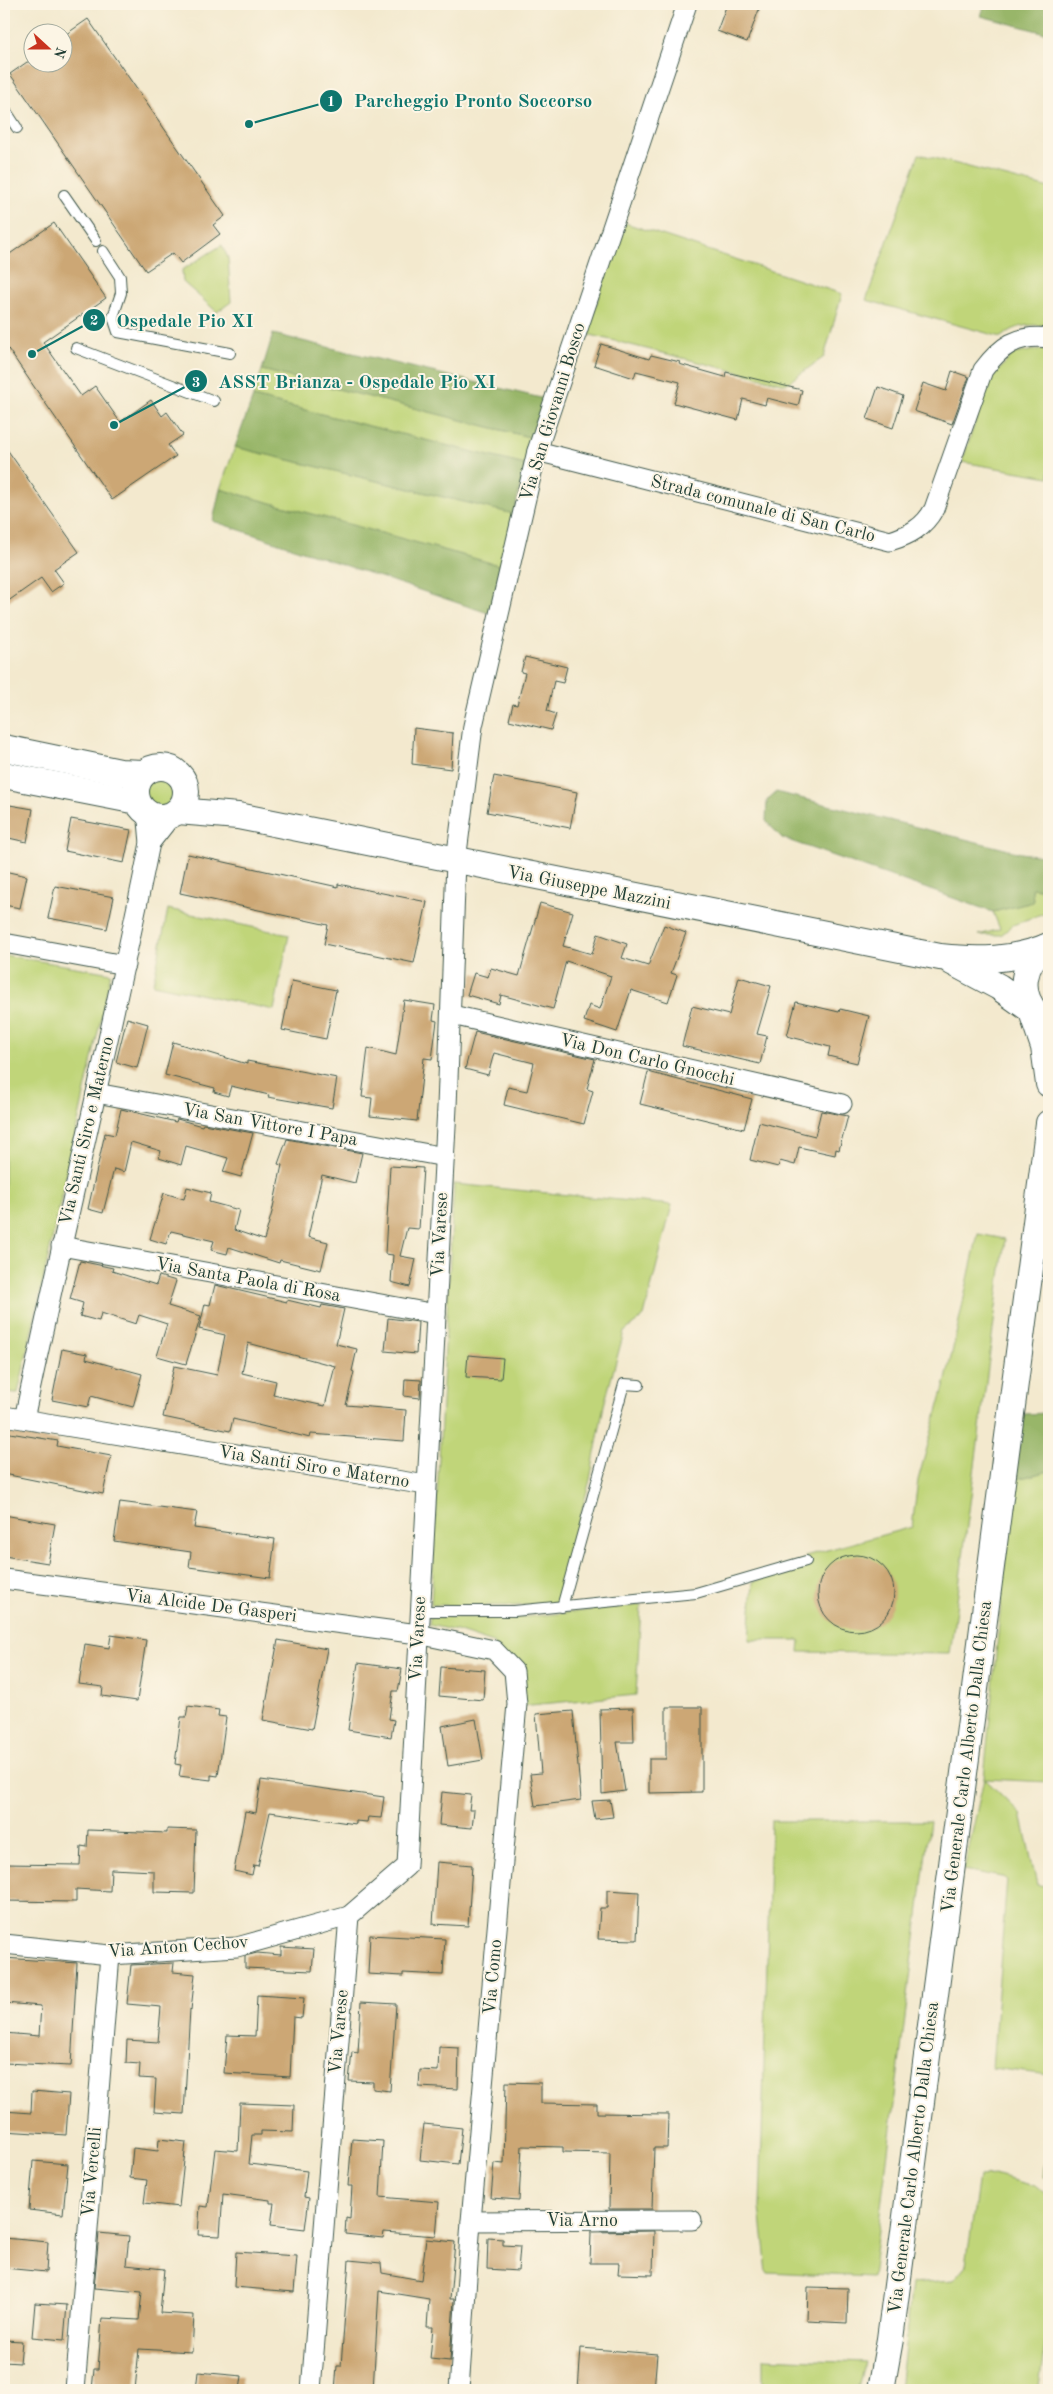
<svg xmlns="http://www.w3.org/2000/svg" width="1053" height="2394" font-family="'Old Standard TT',serif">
<rect width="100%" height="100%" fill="#fcf5e5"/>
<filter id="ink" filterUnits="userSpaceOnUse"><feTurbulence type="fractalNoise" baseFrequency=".02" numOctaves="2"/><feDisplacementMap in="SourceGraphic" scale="10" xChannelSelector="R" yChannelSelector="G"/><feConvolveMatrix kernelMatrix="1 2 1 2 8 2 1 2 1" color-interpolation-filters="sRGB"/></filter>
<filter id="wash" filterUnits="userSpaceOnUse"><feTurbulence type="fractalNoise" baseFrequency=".0096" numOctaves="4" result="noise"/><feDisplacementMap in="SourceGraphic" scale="20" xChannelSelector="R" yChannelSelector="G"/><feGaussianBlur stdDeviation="1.12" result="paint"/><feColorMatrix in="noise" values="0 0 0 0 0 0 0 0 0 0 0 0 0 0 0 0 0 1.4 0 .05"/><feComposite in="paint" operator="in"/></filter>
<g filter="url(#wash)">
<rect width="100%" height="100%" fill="#f3e9ce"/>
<g fill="#c0d579" stroke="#708956">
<path d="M919 154 1049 188 1048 327C1030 323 1016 325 1001 337L866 300Z"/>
<path d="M622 222 842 294 824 357 786 384 587 334Z"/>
<path d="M222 245 228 258 231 302 217 312 183 282 182 270Z"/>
<path d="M1041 349 1049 350V477L962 462 988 383 1013 354Z"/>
<path d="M262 370 533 438 525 465 253 397Z"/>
<path d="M235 447 514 514 502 566 220 489Z"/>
<circle cx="162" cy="792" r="18"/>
<path d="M1032 888 1049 890V911L1013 925 1001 935H979L1000 929 993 912 1033 902Z"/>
<path d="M168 909 289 935 274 1010 153 984Z"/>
<path d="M4 955 111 973 18 1393 4 1392Z"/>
<path d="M454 1184 672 1205 644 1316 624 1332 604 1405 590 1480 557 1603 514 1606 431 1605Z"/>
<path d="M978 1234 1005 1239 950 1654 799 1652 800 1640H749L753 1582 809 1565 805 1556 912 1527 918 1480 946 1380Z"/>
<path d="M1049 1471V1782L985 1779 1021 1814 1037 1885 1049 1886V2075L992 2068 1007 1878 964 1870 984 1778 1013 1480Z"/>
<path d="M641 1605 636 1695 520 1706 493 1643 457 1631 429 1625 430 1617 516 1618Z"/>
<path d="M771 1821H930L872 2277 767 2272 760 2207Z"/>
<path d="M1049 2126V2178L1043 2176Z"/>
<path d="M997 2176 1035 2186 1049 2198V2316L1039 2386 1049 2388V2390H900L912 2283 953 2280 966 2265 979 2177Z"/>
<path d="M763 2358 865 2362 857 2390H763Z"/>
</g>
<g fill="#98b669" stroke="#5c7a4e">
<path d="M985 4H1049V34L981 16Z"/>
<path d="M273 334 545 399 533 438 262 370Z"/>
<path d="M253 397 525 465 514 514 235 447Z"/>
<path d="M220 489 502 566 491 614 213 521Z"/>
<path d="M776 792 1021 853 1049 857V890L1032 888 1033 902 993 912 782 838 766 821 767 800Z"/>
<path d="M1049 1413V1471L1013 1480 1024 1414Z"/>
</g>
<g id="blocks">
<g fill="#cca775" fill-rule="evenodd">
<path d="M727 4H761L747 42 717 31Z"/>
<path d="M88 19 225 216 213 225 220 234 181 263 173 253 146 271 10 74 27 62H62V37Z"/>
<path d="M54 223 106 298 43 342 81 396 95 386 120 422 151 400 162 416 167 412 183 435 168 445 176 456 112 500 4 343V258Z"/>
<path d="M601 344 649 359 651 355 680 362 679 364 725 377 726 372 802 390 798 406 767 398 765 405 743 399 738 420 674 403 680 382 636 371 634 378 594 365Z"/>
<path d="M952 371 969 377 952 424 914 411 923 383 946 391Z"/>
<path d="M878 387 903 396 893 428 867 419Z"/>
<path d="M4 445 79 552 54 569 64 583 51 592 41 578 4 604Z"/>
<path d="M525 657 567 667 563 683 554 681 547 711 556 714 551 730 509 720 513 704 517 705 525 673 521 672Z"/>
<path d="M414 728 453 733 451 769 412 764Z"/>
<path d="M494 776 577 792 570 828 487 812Z"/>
<path d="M4 804 33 809 27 842 4 837Z"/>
<path d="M71 819 131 830 124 863 65 851Z"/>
<path d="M188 854 338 887V884L427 902 414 963 324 944 328 925 180 893Z"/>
<path d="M4 871 27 876 20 908 4 905Z"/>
<path d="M55 886 114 897 107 929 48 918Z"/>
<path d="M540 903 573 912 563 946 592 954 598 934 627 944 622 958 648 966 664 925 686 933 671 973 677 975 668 1002 631 990 617 1032 584 1021 589 1005 600 1009 611 976 566 961 553 1009 501 995 499 1004 467 995 474 973 488 977 491 968 519 976Z"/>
<path d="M739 977 771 986 757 1034 767 1036 760 1064 682 1046 692 1006 729 1015Z"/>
<path d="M292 981 336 990 326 1039 282 1030Z"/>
<path d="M404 1000 435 1005 433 1020 437 1021 432 1059 424 1058 417 1121 370 1116 372 1098 362 1097 368 1048 396 1055Z"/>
<path d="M796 1002 839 1012 840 1009 869 1016 857 1063 828 1056 830 1047 787 1036Z"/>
<path d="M127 1018 148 1024 137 1068 116 1062Z"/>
<path d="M475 1032 595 1059 587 1089 593 1091 584 1124 504 1105 508 1087 527 1091 534 1063 494 1053 488 1075 465 1069Z"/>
<path d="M173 1042 247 1064V1061L337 1078 332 1108 268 1097 269 1095 231 1086 228 1096 214 1092 215 1088 165 1075Z"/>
<path d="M648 1072 752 1099 744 1129 640 1104Z"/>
<path d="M121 1109 176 1122 177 1119 202 1126 203 1124 253 1133 241 1177 223 1172 228 1158 186 1146 181 1165 159 1158 161 1151 131 1142 124 1172 114 1169 103 1213 88 1209 105 1133 115 1135Z"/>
<path d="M821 1111 848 1116 839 1150 836 1149 835 1155 799 1147 795 1165 780 1161 778 1167 750 1160 759 1122 815 1136Z"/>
<path d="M287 1139 362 1153 355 1183 322 1175 308 1237 328 1242 321 1270 280 1260 279 1263 229 1247 227 1254 211 1250 214 1241 171 1231 166 1244 150 1239 164 1193 184 1199 187 1187 211 1193 209 1202 239 1210 234 1230 264 1240 272 1212 282 1165 278 1164Z"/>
<path d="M390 1166 423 1168 419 1229 407 1228 400 1256 416 1259 410 1287 391 1282 393 1255 385 1254Z"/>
<path d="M80 1261 113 1268 112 1271 156 1285 159 1276 176 1281 168 1306 201 1316 186 1364 157 1356 167 1324 139 1315 136 1324 101 1313 99 1321 80 1316 83 1303 70 1299Z"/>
<path d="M215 1285 287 1302V1300L321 1308 322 1305 344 1309 336 1344 357 1349 352 1371 354 1372 346 1405 406 1410 404 1441 311 1434 310 1438 233 1419 230 1431 163 1417 174 1366 217 1375 225 1335 199 1329 205 1304 210 1305ZM248 1343 335 1366 325 1406 273 1395 276 1381 242 1373Z"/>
<path d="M388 1318 418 1322 416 1354 385 1351Z"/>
<path d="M62 1349 87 1354 86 1359 142 1374 133 1407 91 1396 88 1407 52 1400Z"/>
<path d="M468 1355 503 1358 501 1379 466 1377Z"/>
<path d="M405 1379 421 1380 420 1398 404 1396Z"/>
<path d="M4 1432 58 1441 57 1446 111 1456 103 1494 4 1474Z"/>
<path d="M120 1502 197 1512 194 1528 275 1539 270 1578 189 1567 191 1552 114 1541Z"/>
<path d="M4 1515 55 1524 48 1563 4 1556Z"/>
<circle cx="856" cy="1593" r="38"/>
<path d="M111 1635 146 1640 137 1701 102 1696 103 1687 79 1684 85 1644 109 1648Z"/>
<path d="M278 1640 327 1649 312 1729 263 1720Z"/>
<path d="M358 1663 402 1669 398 1691H393L389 1719 394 1720 391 1737 348 1730Z"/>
<path d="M441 1667 485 1670 483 1700 439 1696Z"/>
<path d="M188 1706 219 1710 218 1716 226 1717 218 1776 211 1775V1780L179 1776 181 1765 175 1764 181 1717H186Z"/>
<path d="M666 1707H702V1792L649 1793V1759H666Z"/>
<path d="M633 1708 634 1742H617L625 1791 602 1794 600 1709Z"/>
<path d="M573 1711 581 1800 535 1806 530 1774 541 1773 536 1714Z"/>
<path d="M476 1719 483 1760 448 1766 442 1726Z"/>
<path d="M261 1780 384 1797 381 1818 368 1817 367 1822 356 1821V1824L270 1812 258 1866 254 1865 252 1875 234 1871 245 1811 256 1813Z"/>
<path d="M442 1792 471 1795 469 1810H474L472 1828 439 1825Z"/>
<path d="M610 1800 613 1817 595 1819 592 1801Z"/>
<path d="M167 1829 196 1830 194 1893 154 1892V1871L111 1869 110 1891 76 1889V1902L4 1901V1864L80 1865 81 1846 87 1847 88 1830 167 1833Z"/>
<path d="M437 1862 472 1865 468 1926 433 1924Z"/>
<path d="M607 1890 639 1892 637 1940 598 1939 600 1908H607Z"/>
<path d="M370 1935 445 1939 443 1975 403 1973V1976L368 1974Z"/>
<path d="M281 1947 314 1949 312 1971 245 1968V1956L257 1953 281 1955Z"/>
<path d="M4 1958 77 1963 71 2066 4 2063V2033L39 2036 41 2006 4 2003Z"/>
<path d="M174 1963 173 1972 195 1974 191 2010 190 2009 184 2114 154 2112 156 2079 139 2078 140 2064 126 2063 127 2040 158 2042 161 2007 127 2004 131 1965Z"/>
<path d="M257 1995 304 1998 302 2018 293 2017 290 2077 224 2073 227 2035 255 2036Z"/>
<path d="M361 2002 396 2004 390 2091 373 2089V2082L349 2081 352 2052 358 2053Z"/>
<path d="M439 2047 459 2048 458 2089 419 2087 420 2070 438 2071Z"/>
<path d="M506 2082 541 2083V2103L597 2104V2113L668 2114 667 2148H654L652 2209H609L610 2153 563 2152V2147L522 2146 519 2200 491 2198 494 2163 504 2164Z"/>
<path d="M32 2091 69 2094 66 2135 4 2131V2111L31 2113Z"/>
<path d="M240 2103 294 2105 293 2132 261 2131V2135H252L249 2164 307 2171 304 2197 309 2198 305 2229 271 2225 274 2203H270V2200L223 2194 220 2236 198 2235 200 2206 208 2207 215 2149 238 2151Z"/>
<path d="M424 2124 462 2128 458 2164 420 2160Z"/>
<path d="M159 2139 186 2142 179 2207 144 2203 147 2180 130 2178 133 2148 158 2151Z"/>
<path d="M352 2139 383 2141 380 2197 439 2202 436 2236 384 2232 383 2238 345 2234 346 2218 350 2219 352 2186H348Z"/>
<path d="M33 2161 68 2164 63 2214 29 2210Z"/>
<path d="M654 2231 653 2275 618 2274 619 2263H590L591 2232Z"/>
<path d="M99 2233 129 2236 126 2265 164 2269 160 2313 194 2315 192 2352 139 2349 135 2390H92L94 2369H98L102 2318 139 2320 142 2292 94 2288Z"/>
<path d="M4 2238 48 2242 46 2272 4 2268Z"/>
<path d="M488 2238 503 2239V2245L520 2246 518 2271 487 2269Z"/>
<path d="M426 2239 455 2242 450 2299H454L450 2361 430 2359 433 2327H427L429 2299 379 2291 373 2390H335L337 2366H341L349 2260 381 2263 382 2273 421 2280Z"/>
<path d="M236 2252 297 2256 294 2292 234 2287Z"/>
<path d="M808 2287 848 2288 847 2323 807 2321Z"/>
<path d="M35 2303 67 2305 64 2340 32 2337Z"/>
<path d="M4 2340 22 2341 20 2363 4 2362Z"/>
<path d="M581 2348 657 2354 654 2390H578Z"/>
<path d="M198 2372 242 2376 240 2390H196Z"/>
</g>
</g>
</g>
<g filter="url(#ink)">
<use href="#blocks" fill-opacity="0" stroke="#3f574b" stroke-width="1"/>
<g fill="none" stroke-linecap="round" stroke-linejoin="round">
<g stroke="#3f574b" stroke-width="12">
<g id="lane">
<path d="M4 108 17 128"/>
<path d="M64 195 96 241"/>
<path d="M103 251 120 277 121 293 113 317 118 332 230 353"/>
<path d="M76 348 214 401"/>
<path d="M562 1607 624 1384 639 1385"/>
<path d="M419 1611H514L696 1593 806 1561"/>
</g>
</g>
<g stroke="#3f574b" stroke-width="21">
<g id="street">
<path d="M537 451 890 541C910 535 924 527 934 509L983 370C1001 346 1017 334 1049 338"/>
<path d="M150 843 172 815"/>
<path d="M4 943 125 965"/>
<path d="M452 1015 842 1104"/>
<path d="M96 1093 445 1157"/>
<path d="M61 1246 436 1314"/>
<path d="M4 1416 426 1485"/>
<path d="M24 1419C65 1226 111 1036 150 843L148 821 143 809"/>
<path d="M4 1579 418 1634 494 1650 514 1671 517 1704 471 2221 459 2390"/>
<path d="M4 1944 110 1955 237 1947 349 1916"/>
<path d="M471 2221 692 2220"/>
<path d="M75 2390 110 1955"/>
<path d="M311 2390 349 1916 407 1866 447 1107 456 861 473 726 537 451 687 4"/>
</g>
</g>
<g stroke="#3f574b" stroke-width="28">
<g id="secondary">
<path d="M4 748 120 772 144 773"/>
<circle cx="161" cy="792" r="25"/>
<path d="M4 775 137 801"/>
<path d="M178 811 238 816 940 957C978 961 1013 961 1049 946"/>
<path d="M952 962 999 987 1041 1017"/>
<path d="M1029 1003 1044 1047 1049 1084"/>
<path d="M1037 1014C1017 993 1022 962 1046 947"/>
<path d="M881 2390 890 2339 1049 1123"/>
</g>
</g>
<use href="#lane" stroke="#fff" stroke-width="10"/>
<use href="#street" stroke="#fff" stroke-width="19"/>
<use href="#secondary" stroke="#fff" stroke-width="26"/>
</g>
</g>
<g text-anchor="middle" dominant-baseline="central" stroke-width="4" stroke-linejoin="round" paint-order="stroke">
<g font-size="18" fill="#1f3d34" stroke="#fcf5e5">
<text transform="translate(553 412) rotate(-73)">Via San Giovanni Bosco</text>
<text transform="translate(763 509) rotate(14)">Strada comunale di San Carlo</text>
<text transform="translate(589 888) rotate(11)">Via Giuseppe Mazzini</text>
<text transform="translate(647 1060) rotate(13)">Via Don Carlo Gnocchi</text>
<text transform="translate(270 1125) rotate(10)">Via San Vittore I Papa</text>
<text transform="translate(87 1131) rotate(-77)">Via Santi Siro e Materno</text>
<text transform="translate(440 1235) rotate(-87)">Via Varese</text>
<text transform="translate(248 1280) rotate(10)">Via Santa Paola di Rosa</text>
<text transform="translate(314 1467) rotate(9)">Via Santi Siro e Materno</text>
<text transform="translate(211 1606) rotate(7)">Via Alcide De Gasperi</text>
<text transform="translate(418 1639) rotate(-87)">Via Varese</text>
<text transform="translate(967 1757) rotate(-83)">Via Generale Carlo Alberto Dalla Chiesa</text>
<text transform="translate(178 1947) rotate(-4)">Via Anton Cechov</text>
<text transform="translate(493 1977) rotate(-85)">Via Como</text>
<text transform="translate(339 2032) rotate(-85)">Via Varese</text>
<text transform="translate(914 2158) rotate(-83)">Via Generale Carlo Alberto Dalla Chiesa</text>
<text transform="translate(92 2172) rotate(-85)">Via Vercelli</text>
<text x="582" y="2221">Via Arno</text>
</g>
</g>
<path fill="none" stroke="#0f766e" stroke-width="2" d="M249 124L331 101M32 354L94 320M114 425L196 381"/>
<g fill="#0f766e" stroke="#fcf5e5" stroke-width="2">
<circle cx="249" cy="124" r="5"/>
<circle cx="32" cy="354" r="5"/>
<circle cx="114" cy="425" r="5"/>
<circle cx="331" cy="101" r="12"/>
<circle cx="94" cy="320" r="12"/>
<circle cx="196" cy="381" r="12"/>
</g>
<g font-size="15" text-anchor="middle" font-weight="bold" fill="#fff">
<text x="331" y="106">1</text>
<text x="94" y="325">2</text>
<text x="196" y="387">3</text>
</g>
<g font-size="19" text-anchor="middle" font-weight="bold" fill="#0f766e" stroke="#fcf5e5" stroke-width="4" stroke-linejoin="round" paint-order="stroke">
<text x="473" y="107">Parcheggio Pronto Soccorso</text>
<text x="185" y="327">Ospedale Pio XI</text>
<text x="357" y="388">ASST Brianza - Ospedale Pio XI</text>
</g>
<rect width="1053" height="2394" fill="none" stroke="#fcf5e5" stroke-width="20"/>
<g transform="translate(48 48) rotate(111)"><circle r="24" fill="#fcf5e5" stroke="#a4ab9e"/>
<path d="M0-4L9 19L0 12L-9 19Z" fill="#c8321e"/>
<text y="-8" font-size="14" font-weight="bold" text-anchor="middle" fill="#1f3d34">N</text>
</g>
</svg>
